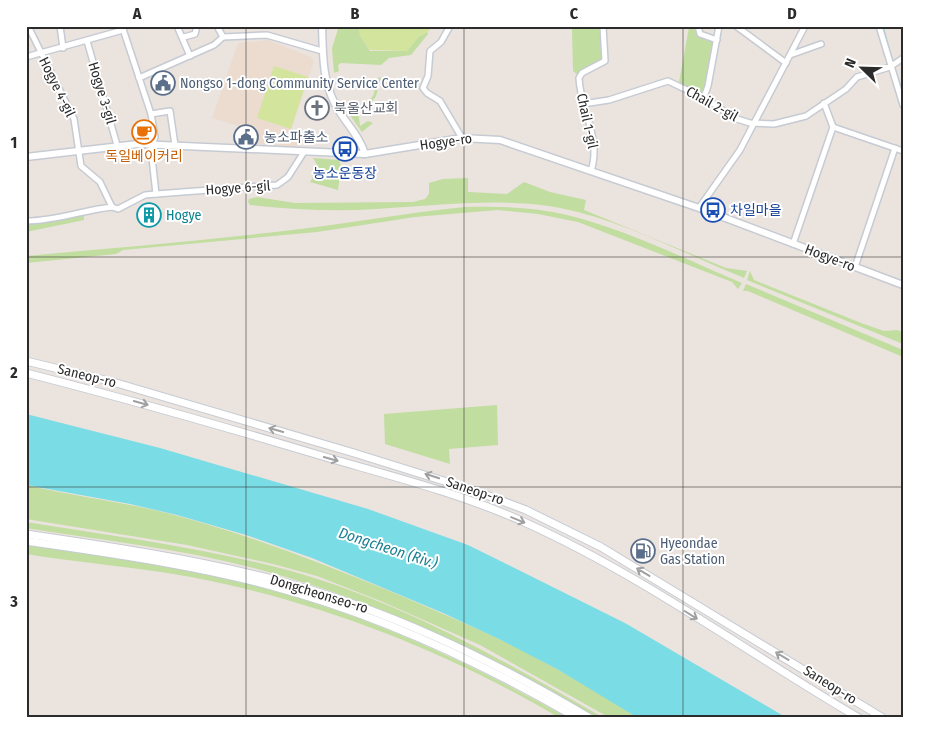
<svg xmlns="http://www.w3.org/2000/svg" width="929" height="744" font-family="'Fira Sans Condensed','Noto Sans KR',sans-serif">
<rect width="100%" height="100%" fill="#ebe3de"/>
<path fill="#ebdccf" d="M268 40 311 57 314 61 291 130 298 133 297 147 255 144 256 131 212 118 238 43Z"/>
<g fill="#c1dd9f">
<path d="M339 26H359L360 35 370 51H407L419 36 428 32V34L411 55 389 58 381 65 341 63 338 65 339 71 334 73 332 48Z"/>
<path d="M575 27 601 29 604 60 578 75 573 71 572 29Z"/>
<path d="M689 27 694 29 697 36 715 41 707 86 702 96 679 82Z"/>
<path d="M379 77 381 78 376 96 369 106 358 111 360 126 368 121 373 123 362 132 347 111 365 105 373 96Z"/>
<path d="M313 158 339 160 341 166 338 190 310 182 319 168Z"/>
<path d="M468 178V192L507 194 524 182 550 192 586 200 584 210 726 268 747 271 744 278C683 253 614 216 549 206 491 198 433 206 375 209 333 212 292 209 250 205L248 202 249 199 257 197 295 203 413 202 425 199 429 194V183L443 179Z"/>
<path d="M465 207C499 206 534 207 567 215 628 230 685 259 742 283L738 289 732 282 578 222 538 214 497 210 415 217 317 232 123 250 116 254 26 263V256C112 248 198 241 284 231 345 224 404 213 465 207Z"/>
<path d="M84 215V220L26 232V227L30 223Z"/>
<path d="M750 271 754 280 861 323 884 331 898 330 903 333V344L747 280Z"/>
<path d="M746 284 903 350V357L748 291H743Z"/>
<path d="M497 405 498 445 449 449 450 464 385 444 384 414Z"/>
<path d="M26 485C76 497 128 502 178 516 252 536 321 563 392 592 448 616 504 639 557 669 584 684 611 701 638 718H610L480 645 383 602 317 576 273 564 187 545 26 519Z"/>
<path d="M26 522C108 535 191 546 272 566 390 595 499 658 604 718H596C493 657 387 605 272 573 192 550 108 541 26 528Z"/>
<path d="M26 545C89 554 152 562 214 576 341 603 455 654 568 718H560C446 651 321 602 191 577 137 567 81 563 26 554Z"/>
</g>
<g fill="#d3e49c">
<path d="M359 26H432L428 32 419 36 407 51 370 50 360 35Z"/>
<path d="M274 66 308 77 291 129 257 118Z"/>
</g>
<path fill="#7adde5" d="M26 414 160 448 368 509 468 545 625 623 787 718H638L557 669 499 639 443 613 312 558 246 535 177 515 130 504 26 485Z"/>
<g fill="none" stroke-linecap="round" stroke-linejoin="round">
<g stroke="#7adde5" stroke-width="1">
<path d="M883 26 893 62"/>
<path d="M894 65 903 92"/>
</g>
<g stroke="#c6cbd3" stroke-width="8">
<g id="minor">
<path d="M28 26 74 119 81 166 100 182 112 207 118 209 145 195 156 194"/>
<path d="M60 26 63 48"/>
<path d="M122 26 151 114 170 111 175 145"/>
<path d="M177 26 190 56"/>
<path d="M217 26 223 37 267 35 322 51"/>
<path d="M450 26 441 42 430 51 428 76 423 88 427 93 440 101 462 138"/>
<path d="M698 26 700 34 717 40"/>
<path d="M736 26 786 63"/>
<path d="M879 26 903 105"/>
<path d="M184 37 195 34 197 26"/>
<path d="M87 41 117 145"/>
<path d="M790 55 821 44"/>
<path d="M26 57 123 30"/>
<path d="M139 78 214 45 223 37"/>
<path d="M704 97 708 86 719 26"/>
<path d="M583 104 609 100 668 81 708 100 734 118 750 123 774 124 806 116 846 89 857 77 890 67 903 58"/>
<path d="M151 114 155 137 151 149 156 194 277 185 288 177 304 152"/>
<path d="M833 127 903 151"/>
<path d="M591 171C602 139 580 109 579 78L582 73 605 61 603 26"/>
<path d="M699 208 740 150 805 26"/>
<path d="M26 221C56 221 83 210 112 207"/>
<path d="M793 244 833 127 824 103"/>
<path d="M855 267 895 148"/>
</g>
</g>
<g stroke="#c6cbd3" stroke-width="9">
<g id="tertiary">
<path d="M322 26C323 53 322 79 335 104 344 122 359 134 365 154"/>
<path d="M26 157 138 144 365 154 462 138 500 140 699 208 903 285"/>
</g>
</g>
<g stroke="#c6cbd3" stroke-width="9">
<g id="secondary">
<path d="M26 361 113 382 354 453 476 491 526 510 601 547 883 718"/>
<path d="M26 373C128 399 229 428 329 458 395 477 462 494 524 522 642 575 748 653 859 718"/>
<path d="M26 534C107 546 188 558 268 578 383 607 489 658 590 718"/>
<path d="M26 541C107 553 189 564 268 585 378 614 479 661 577 718"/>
</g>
</g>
<use href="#minor" stroke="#fff" stroke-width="5"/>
<use href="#tertiary" stroke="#fff" stroke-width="6"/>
<use href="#secondary" stroke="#fff" stroke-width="7"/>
</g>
<defs><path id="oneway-shaft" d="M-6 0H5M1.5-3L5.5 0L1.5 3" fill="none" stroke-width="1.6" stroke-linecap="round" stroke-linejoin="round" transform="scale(1.25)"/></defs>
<g stroke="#a0a0a0">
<use href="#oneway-shaft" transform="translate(141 403) rotate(16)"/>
<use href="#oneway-shaft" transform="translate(276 430) rotate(-164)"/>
<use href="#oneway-shaft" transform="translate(331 459) rotate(16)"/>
<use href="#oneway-shaft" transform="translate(432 476) rotate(-162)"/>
<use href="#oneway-shaft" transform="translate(518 520) rotate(22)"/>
<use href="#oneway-shaft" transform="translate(643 572) rotate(-149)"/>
<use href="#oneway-shaft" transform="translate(691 615) rotate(32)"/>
<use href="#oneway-shaft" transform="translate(782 656) rotate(-149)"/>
</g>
<path fill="none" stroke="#2b2b2b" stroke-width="1" stroke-opacity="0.55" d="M246 26V718M464 26V718M683 26V718M26 257H903M26 487H903"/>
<defs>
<g id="civic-ring" transform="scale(1.25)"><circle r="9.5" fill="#fff" stroke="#5c6f8a" stroke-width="1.5"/><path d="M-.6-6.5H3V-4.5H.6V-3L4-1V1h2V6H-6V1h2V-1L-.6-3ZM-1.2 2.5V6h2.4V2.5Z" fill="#5c6f8a"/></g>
<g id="church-ring" transform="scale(1.25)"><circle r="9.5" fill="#fff" stroke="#6b7280" stroke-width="1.5"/><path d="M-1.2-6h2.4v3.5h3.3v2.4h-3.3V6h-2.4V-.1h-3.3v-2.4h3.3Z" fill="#6b7280"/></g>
<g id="cafe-ring" transform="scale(1.25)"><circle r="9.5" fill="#fff" stroke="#e8710a" stroke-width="1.5"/><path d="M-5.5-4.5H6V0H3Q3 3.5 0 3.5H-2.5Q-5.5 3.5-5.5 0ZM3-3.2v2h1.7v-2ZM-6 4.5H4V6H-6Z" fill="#e8710a"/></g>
<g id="bus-ring" transform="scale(1.25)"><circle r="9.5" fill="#fff" stroke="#1a4fb4" stroke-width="1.5"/><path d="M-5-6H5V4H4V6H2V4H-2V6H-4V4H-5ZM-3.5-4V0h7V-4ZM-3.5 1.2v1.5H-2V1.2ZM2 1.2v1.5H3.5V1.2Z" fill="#1a4fb4"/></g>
<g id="building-ring" transform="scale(1.25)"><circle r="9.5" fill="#fff" stroke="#0f9aa8" stroke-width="1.5"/><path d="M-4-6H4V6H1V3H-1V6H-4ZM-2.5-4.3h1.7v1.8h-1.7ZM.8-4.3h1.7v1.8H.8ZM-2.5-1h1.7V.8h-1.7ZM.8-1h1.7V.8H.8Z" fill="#0f9aa8"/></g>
<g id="fuel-ring" transform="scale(1.25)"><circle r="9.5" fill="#fff" stroke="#5c6f8a" stroke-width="1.5"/><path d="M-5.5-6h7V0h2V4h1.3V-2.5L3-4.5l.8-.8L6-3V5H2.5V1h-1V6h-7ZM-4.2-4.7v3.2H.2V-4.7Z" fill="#5c6f8a"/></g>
</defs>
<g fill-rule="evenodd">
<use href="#civic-ring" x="163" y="83"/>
<use href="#church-ring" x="317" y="108"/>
<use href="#cafe-ring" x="144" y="132"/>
<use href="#civic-ring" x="246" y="137"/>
<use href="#bus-ring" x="345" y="149"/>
<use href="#bus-ring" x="713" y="210"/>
<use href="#building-ring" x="149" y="215"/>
<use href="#fuel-ring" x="643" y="551"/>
</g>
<g text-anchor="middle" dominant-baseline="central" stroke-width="4" stroke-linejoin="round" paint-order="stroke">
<g font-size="14" fill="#4e5e75" stroke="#fff" text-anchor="start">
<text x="180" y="83">Nongso 1-dong Community Service Center</text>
<text x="264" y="137">농소파출소</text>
<text x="660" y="543">Hyeondae<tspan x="660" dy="16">Gas Station</tspan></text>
</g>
<g font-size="14" fill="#2b2b2b" stroke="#fff">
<text transform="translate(57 87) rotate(64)">Hogye 4-gil</text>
<text transform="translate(102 93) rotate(73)">Hogye 3-gil</text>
<text transform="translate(712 104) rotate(29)">Chail 2-gil</text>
<text transform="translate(587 121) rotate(78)">Chail 1-gil</text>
<text transform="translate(446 142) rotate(-8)">Hogye-ro</text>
<text transform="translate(238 188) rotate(-4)">Hogye 6-gil</text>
<text transform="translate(830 258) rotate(21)">Hogye-ro</text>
<text transform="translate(87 376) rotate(14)">Saneop-ro</text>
<text transform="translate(475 491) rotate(19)">Saneop-ro</text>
<text transform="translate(319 594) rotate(17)">Dongcheonseo-ro</text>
<text transform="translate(830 685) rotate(32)">Saneop-ro</text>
</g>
<g font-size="14" fill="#5b616d" stroke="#fff" text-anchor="start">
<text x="334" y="108">북울산교회</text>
</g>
<g font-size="14" fill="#c56008" stroke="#fff">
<text x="144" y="156">독일베이커리</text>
</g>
<g font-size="14" fill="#164399" stroke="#fff">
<text x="345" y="173">농소운동장</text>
<text x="730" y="210" text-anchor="start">차일마을</text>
</g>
<g font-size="14" fill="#0d838f" stroke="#fff" text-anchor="start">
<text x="166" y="215">Hogye</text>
</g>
<g font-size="15" font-style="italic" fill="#197f91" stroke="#fff">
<text transform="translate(388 548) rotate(18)">Dongcheon (Riv.)</text>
</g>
</g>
<rect width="929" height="744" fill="none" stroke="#ffffff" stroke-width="55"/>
<g transform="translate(862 68) rotate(293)" stroke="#ffffff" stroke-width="4" paint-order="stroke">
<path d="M0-4L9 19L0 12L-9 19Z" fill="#2b2b2b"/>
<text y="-8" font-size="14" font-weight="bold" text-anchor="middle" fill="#2b2b2b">N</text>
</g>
<rect x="28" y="28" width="874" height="688" fill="none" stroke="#2b2b2b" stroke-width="2"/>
<g font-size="16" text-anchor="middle" font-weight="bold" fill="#2b2b2b">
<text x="137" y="19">A</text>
<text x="355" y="19">B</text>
<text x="574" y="19">C</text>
<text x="792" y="19">D</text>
<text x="14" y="148">1</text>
<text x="14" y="378">2</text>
<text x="14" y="607">3</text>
</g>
</svg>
